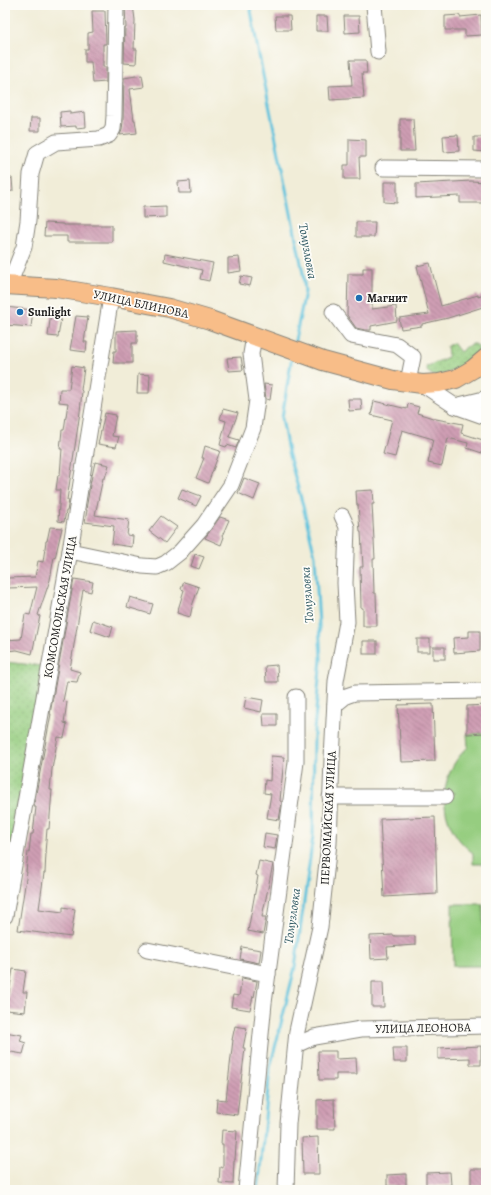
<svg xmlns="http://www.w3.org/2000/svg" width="491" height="1195" font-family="Alegreya,serif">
<defs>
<pattern id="green-dots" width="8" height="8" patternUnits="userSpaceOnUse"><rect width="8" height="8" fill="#96cd80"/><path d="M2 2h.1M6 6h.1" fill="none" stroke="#81af6e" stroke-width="1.8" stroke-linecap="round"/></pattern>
<pattern id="building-back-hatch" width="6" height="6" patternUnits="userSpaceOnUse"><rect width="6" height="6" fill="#cf9eb4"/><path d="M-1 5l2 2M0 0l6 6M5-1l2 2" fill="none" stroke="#a78092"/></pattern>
</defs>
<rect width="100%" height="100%" fill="#fdfcf7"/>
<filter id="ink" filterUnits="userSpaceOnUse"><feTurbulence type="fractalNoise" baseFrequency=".025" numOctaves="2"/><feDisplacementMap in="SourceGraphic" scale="8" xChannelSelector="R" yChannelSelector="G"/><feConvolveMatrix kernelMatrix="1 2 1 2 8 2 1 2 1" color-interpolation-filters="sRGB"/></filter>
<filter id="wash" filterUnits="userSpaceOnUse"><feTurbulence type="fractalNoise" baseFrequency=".012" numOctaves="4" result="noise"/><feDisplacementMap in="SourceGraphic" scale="16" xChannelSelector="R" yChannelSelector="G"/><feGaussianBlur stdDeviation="0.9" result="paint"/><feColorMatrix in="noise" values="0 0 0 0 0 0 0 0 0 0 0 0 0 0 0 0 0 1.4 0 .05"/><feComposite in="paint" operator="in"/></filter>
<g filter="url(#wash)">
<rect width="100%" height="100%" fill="#f1edd8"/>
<g fill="url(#green-dots)" stroke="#59744e">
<path d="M453 343 460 352C464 349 469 344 473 344 479 343 480 352 478 355 474 361 443 376 436 376 433 376 431 374 428 372L426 367 428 366 448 357 447 346Z"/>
<path d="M5 662 43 666 5 883Z"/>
</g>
<g fill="#96cd80" stroke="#59744e">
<path d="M486 733V864H473V853C437 826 435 777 468 747L467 734Z"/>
<path d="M452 904H483L484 966H453Z"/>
</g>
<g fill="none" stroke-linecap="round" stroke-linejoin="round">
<g stroke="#5fc3dd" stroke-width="3">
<path d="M250 5 258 50 303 273 305 292 294 345"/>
<path d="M258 1190 270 1068 295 967 313 836 314 730 321 659 315 556 302 502 288 452 282 418 292 356"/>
</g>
</g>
<g id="blocks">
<g fill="url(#building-back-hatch)">
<path d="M125 5H133L135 20 134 49H137L136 64 124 63 125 28H126Z"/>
<path d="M92 11H105L106 44H103V67H106V82L93 83 91 62H85V49H88V33L93 32Z"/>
<path d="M460 15V17L481 15 482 35 465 36V30H445V16Z"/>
<path d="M275 16H290L291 30H276Z"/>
<path d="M316 16H327L328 31H316Z"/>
<path d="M344 16H359L360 32 345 33Z"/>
<path d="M350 60H366L367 73H362L364 98 330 100 329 86 352 85Z"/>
<path d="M142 75 144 87 130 89 134 120H135L137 133 120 135 122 130 123 121 124 78Z"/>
<path d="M70 111V114L85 112 86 127 76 128V126L61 127 60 112Z"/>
<path d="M31 118H40V131H30Z"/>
<path d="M400 119H413L415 151H400Z"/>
<path d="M458 135 459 151 444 152 443 136Z"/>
<path d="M474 137H486V152L474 151Z"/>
<path d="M349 139 366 140V157H359L360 179H344V165H349Z"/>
<path d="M12 178 13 191 5 192V179Z"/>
<path d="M190 181 191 193H179L178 182Z"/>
<path d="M471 181 486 182V203H460V196L416 198V184Z"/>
<path d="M384 182H397V203L384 202Z"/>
<path d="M166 206V217L143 218V207Z"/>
<path d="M356 222H375L374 237H356Z"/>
<path d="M45 223 63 224V225H112V242H67V236H44Z"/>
<path d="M165 254 213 263 209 281 200 279 202 270 164 261Z"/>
<path d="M239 257 241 271 228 273V258Z"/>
<path d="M430 263 441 306 478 295V297L486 294V306L448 318 422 324V326L401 329 399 318 429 314 417 266Z"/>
<path d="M363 268H372V309L396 306 397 321 371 326V330H365L356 328 347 315 348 274H363Z"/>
<path d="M241 276 252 278 250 286 239 284Z"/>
<path d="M5 307 33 310 31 327 5 325Z"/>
<path d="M51 312H62L58 337 48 336Z"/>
<path d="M76 316 88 317 84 342H87L86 352 70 350Z"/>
<path d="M137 330V343H132V363H113L114 351H116V331Z"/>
<path d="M241 357 243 370 229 371 227 358Z"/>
<path d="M72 366 84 368 81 390 82 391 80 412 67 500H69L67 511H66L64 522 58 521 60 490H56L58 475H60L62 449H60L62 430H64L68 403 59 402 60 389H69Z"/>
<path d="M138 374 150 375 149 393H137Z"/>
<path d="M264 384 272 385 270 400 266 399Z"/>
<path d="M348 399H361L362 410 349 411Z"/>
<path d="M374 401 407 409 408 404 419 407 417 413 436 419 463 424 461 433 486 441V452L482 451V453L467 448 468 443 448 438 442 466 428 463 433 439 402 430 395 457 383 454 392 420 371 415Z"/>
<path d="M223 409 238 413 229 437 239 440 236 448 227 445 226 447 220 445 226 421 220 419Z"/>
<path d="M105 413 116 415 112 436 119 437 116 447 98 444Z"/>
<path d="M205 446 220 451 208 483 196 478 204 458H202Z"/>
<path d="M95 462 109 465 105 478H103L95 515 129 520 127 535 133 536 132 547 112 544 114 526 85 522 87 510H86L90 485Z"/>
<path d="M244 478 260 484 254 500 238 493Z"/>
<path d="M182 489 201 496 196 506 178 498Z"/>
<path d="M373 490 374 504H372L375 559H373L374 593H376L377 626H363V608H361L360 567H363L361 532H360L358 505H357L356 491Z"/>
<path d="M161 516 177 527 165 543 149 531Z"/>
<path d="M220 517 229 520 222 536 224 537 221 545 205 538Z"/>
<path d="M50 527 62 528 55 558 54 557 50 580 38 615 40 616 32 654 17 650 5 651V640L21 639 25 614 30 615 37 587 8 588V578L35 577 38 561 43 562 46 541H47Z"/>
<path d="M195 554 204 557 199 569 191 566Z"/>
<path d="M74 579 93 582 91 592 83 590 70 669 80 672 77 682 67 681 63 701 67 702 64 723 67 724 64 738 58 737 52 769 50 790H52L49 829H47L45 853H46L45 873H44L39 909 63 912V907L75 909 71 937 18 930 27 872H26L28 852H29L31 834H33L36 807H34L35 799 51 714H50Z"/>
<path d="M184 582 199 587 193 603 190 617 177 613 184 590 181 589Z"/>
<path d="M130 597 153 604 150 614 127 607Z"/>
<path d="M93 620 113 627 110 637 90 630Z"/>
<path d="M469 631H480V651L454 653 453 638 469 637Z"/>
<rect x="417" y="639" width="13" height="13"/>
<rect x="363" y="641" width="14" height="13"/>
<rect x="433" y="647" width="12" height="12"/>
<path d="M277 665 278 682H266L265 666Z"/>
<path d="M246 697 263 700 261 712 244 708Z"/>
<path d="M433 704 435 761 401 762 398 705Z"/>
<path d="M486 705V733L467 734V706Z"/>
<path d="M263 714H277V726H264Z"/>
<path d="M271 756 284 757 280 801 282 802 279 820 267 818 271 794 264 793 265 780 270 781Z"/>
<path d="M435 817 437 894 384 897 380 819Z"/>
<path d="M265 833 277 835 275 849 263 847Z"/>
<path d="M259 861 273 864 262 917H266L263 934 248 931 258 876 256 875Z"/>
<path d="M394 935V936H415V945L387 947 388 958 371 959 370 936Z"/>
<path d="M242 947 261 950 259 963 240 959Z"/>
<path d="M13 969 26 971 23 992H27L25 1012 6 1010Z"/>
<path d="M242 978 257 981 254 997 253 996 250 1010 231 1007 233 995 239 996Z"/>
<path d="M372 982H383L384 1007H372Z"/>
<path d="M235 1026 247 1028 243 1048H245L237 1115 216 1112 217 1099 226 1100 233 1040H232Z"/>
<path d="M5 1032 22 1035 20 1041 26 1043 23 1054 5 1051Z"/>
<path d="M481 1046V1065H470V1058L438 1059V1048Z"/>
<path d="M393 1048H407V1062H394Z"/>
<path d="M318 1051H336V1059L356 1058 357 1074H336V1080H319Z"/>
<path d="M334 1099 335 1129H317V1100Z"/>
<path d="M222 1130 237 1131 235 1160H234L233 1184 219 1183 220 1167 223 1168V1144H221Z"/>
<path d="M318 1137 319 1174H303L302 1138Z"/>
<rect x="471" y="1169" width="15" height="17"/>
<path d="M450 1172 451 1185 426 1186V1173Z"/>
<path d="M406 1174V1186H387V1175Z"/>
</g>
</g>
</g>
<g filter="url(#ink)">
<use href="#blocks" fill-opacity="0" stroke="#86847a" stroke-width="1"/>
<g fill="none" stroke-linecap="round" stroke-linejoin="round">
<g stroke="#86847a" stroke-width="17">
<g id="minor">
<path d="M374 5 378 52"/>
<path d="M383 168 486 169"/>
<path d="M9 285 24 247 28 221 31 174 37 153 56 142 99 139 109 135 113 129 114 116 116 5"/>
<path d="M333 312 351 336 397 345 413 357 408 382"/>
<path d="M422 384 455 406 486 417"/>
<path d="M455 406 480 400 486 398"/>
<path d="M70 551 142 566 157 567 166 563 180 552 204 525 231 485 253 428 257 400 251 354 254 336"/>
<path d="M335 705 346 696 355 693 486 691"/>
<path d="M330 797H445"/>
<path d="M5 916 70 551 111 297"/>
<path d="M147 950 268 974"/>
<path d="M296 1045 314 1037 361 1029 486 1026"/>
<path d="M246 1190 264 1003 296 762V697"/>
<path d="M286 1190 288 1124 297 1031 320 927 329 843 332 759 336 681 347 622 345 583 347 527 342 516"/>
</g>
</g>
<g stroke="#86847a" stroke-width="20">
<path id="major" d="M5 285 56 288 111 297 169 308 210 320 323 361 393 380 422 384 439 383 456 379 473 369 486 358"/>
</g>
<use href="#minor" stroke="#fff" stroke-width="15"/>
<use href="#major" stroke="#f8bd88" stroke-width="18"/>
</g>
</g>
<g fill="#1f6fb2" stroke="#fdfcf7" stroke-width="1.5">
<circle cx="359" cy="298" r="4"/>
<circle cx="20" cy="312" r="4"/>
</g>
<g text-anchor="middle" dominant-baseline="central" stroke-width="3.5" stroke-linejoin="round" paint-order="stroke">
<g font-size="12" font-weight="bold" fill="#1c1c1c" stroke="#fdfcf7" text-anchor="start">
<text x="367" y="298">Магнит</text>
<text x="28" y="312">Sunlight</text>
</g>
<g font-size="12" fill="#1c1c1c" stroke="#fdfcf7">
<text transform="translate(141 304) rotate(12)">УЛИЦА БЛИНОВА</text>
<text transform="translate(60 607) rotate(-80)">КОМСОМОЛЬСКАЯ УЛИЦА</text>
<text transform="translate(328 818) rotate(-87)">ПЕРВОМАЙСКАЯ УЛИЦА</text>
<text transform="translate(423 1028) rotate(-1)">УЛИЦА ЛЕОНОВА</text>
</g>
<g font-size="13" font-style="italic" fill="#375f69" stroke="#fdfcf7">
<text transform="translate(308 251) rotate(80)">Томузловка</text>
<text transform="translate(307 595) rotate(-94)">Томузловка</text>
<text transform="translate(292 916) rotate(-82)">Томузловка</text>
</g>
</g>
<rect width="491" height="1195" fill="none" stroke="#fdfcf7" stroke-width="20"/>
</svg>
